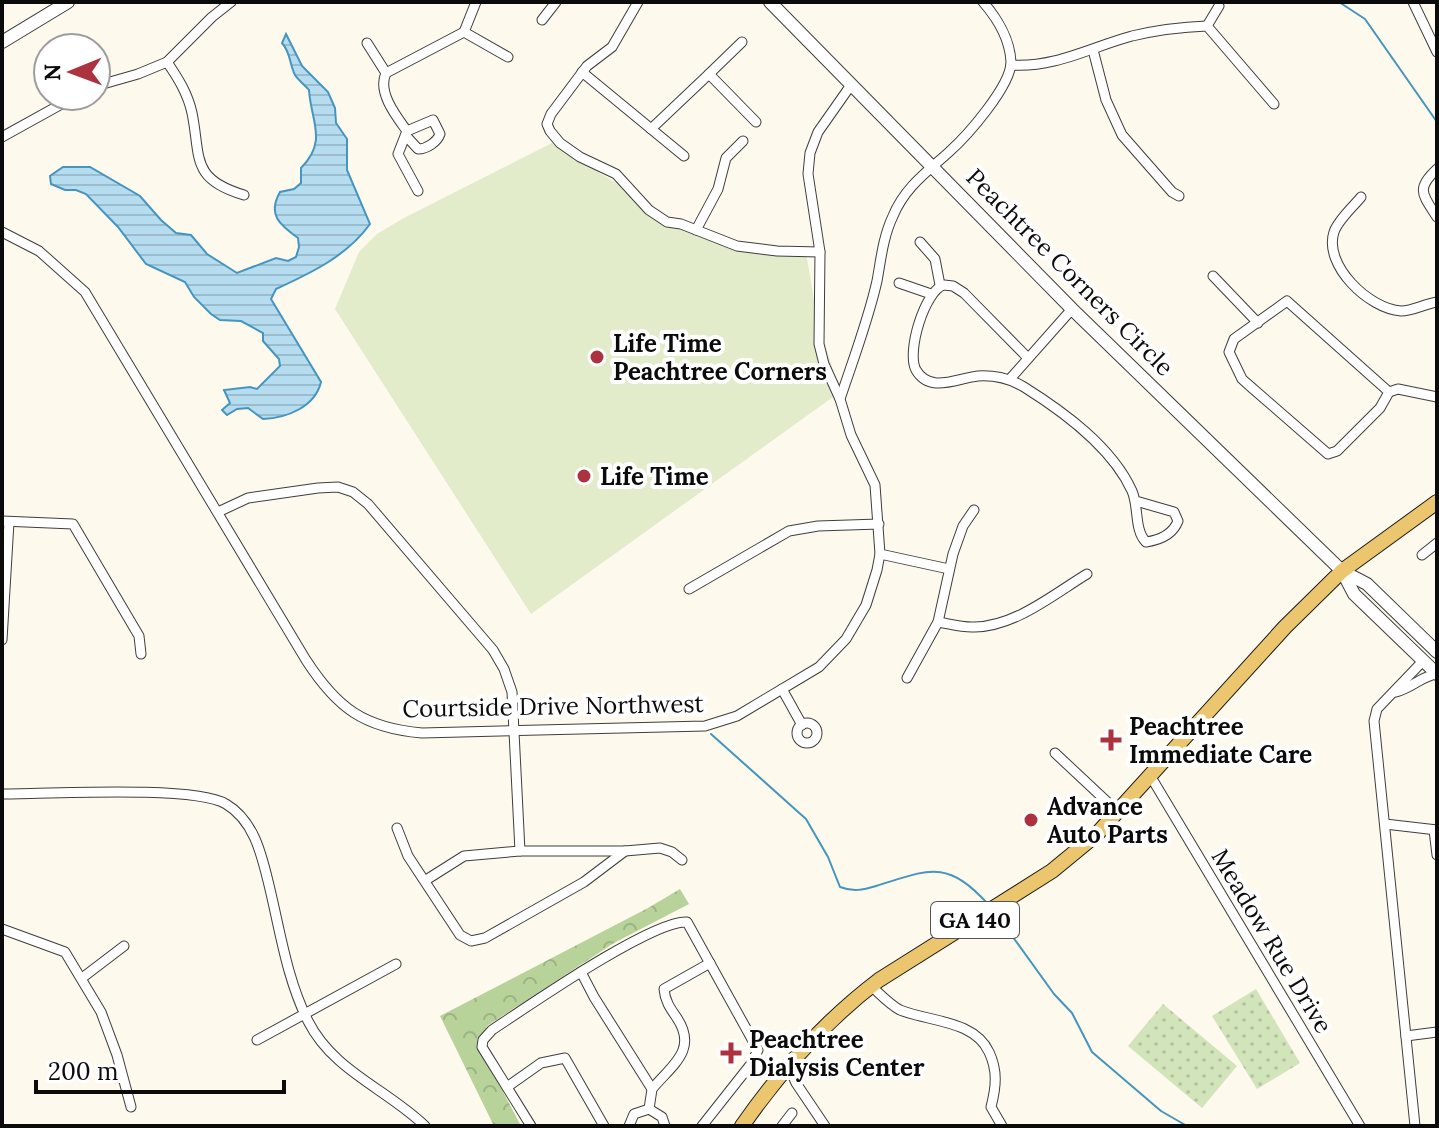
<svg xmlns="http://www.w3.org/2000/svg" width="1439" height="1128" font-family="Lora,serif">
<defs>
<pattern id="forest-crowns" width="20" height="18" patternUnits="userSpaceOnUse" patternTransform="scale(2)"><rect width="20" height="18" fill="#b7d39a"/><path d="M2 6a3 3 0 1 1 6 0M12 15a3 3 0 1 1 6 0" fill="none" stroke="#9cb483"/></pattern>
<pattern id="park-dots" width="8" height="8" patternUnits="userSpaceOnUse" patternTransform="scale(2)"><rect width="8" height="8" fill="#d2e4b9"/><path d="M2 2h.1M6 6h.1" fill="none" stroke="#b3c29e" stroke-width="1.8" stroke-linecap="round"/></pattern>
<pattern id="water-rules" width="6" height="5" patternUnits="userSpaceOnUse" patternTransform="scale(2)"><rect width="6" height="5" fill="#b6ddef"/><path d="M0 2.5h6" fill="none" stroke="#9bbccc"/></pattern>
</defs>
<rect width="100%" height="100%" fill="#fdf9ec"/>
<path fill="url(#forest-crowns)" d="M680 889 689 904 614 943 487 1026 479 1046 521 1126H494L440 1016 648 908Z"/>
<g fill="url(#park-dots)">
<path d="M1256 989 1300 1063 1257 1089 1212 1016Z"/>
<path d="M1163 1004 1237 1066 1202 1108 1128 1046Z"/>
</g>
<path fill="#e2ecca" d="M552 143 638 197 664 217 729 243 805 247 818 323 840 392 531 614 335 309 359 252 377 234 402 219Z"/>
<path fill="url(#water-rules)" stroke="#4495bf" stroke-width="2" d="M286 34 302 66 328 92 335 108 336 123 347 139V170L370 224C347 256 311 273 276 289L271 299 321 382C315 407 287 418 263 419L248 408 237 409 227 415 222 410 230 403 224 390 250 387 257 389 280 366 279 359 263 341V333L241 321 220 320 211 314 194 297 185 282 146 264 118 227 86 194 76 190H65L51 184 50 176 63 167H90L140 196 161 220 176 233 191 235 207 254 237 273 276 258 288 261 296 257 299 247 298 238C280 225 267 215 280 192L294 189 301 183V168C328 141 311 122 309 90 305 85 299 81 295 75 289 63 291 53 282 43Z"/>
<g fill="none" stroke-linecap="round" stroke-linejoin="round">
<g stroke="#4495bf" stroke-width="2">
<path d="M1339 2 1365 19 1437 122"/>
<path d="M711 734 806 819 828 857 840 887C853 892 863 890 876 886 928 870 946 858 988 904"/>
<path d="M997 915 1054 994 1072 1013 1092 1052 1161 1111 1187 1126"/>
</g>
<g stroke="#3e3e3e" stroke-width="11">
<g id="minor">
<path d="M638 2 612 47 587 66 551 114 547 124 550 131 560 143 580 157 616 174 649 210 667 222 681 224 737 246 777 251 820 252"/>
<path d="M1413 2 1437 52"/>
<path d="M542 20 556 2"/>
<path d="M1207 26 1219 6"/>
<path d="M464 32 508 57"/>
<path d="M367 43 386 73"/>
<path d="M1093 50 1106 100 1122 135 1172 192 1179 196"/>
<path d="M167 62C178 78 188 94 192 113 201 157 190 179 244 195"/>
<path d="M1011 65C1055 68 1091 47 1132 36 1157 30 1181 27 1207 26L1274 104"/>
<path d="M582 72 684 156"/>
<path d="M709 74 742 42"/>
<path d="M96 86 138 74 167 62 212 17 231 2"/>
<path d="M651 129 709 74 756 122"/>
<path d="M2 137 76 96"/>
<path d="M407 137 418 149C427 149 437 142 440 134L433 120 407 131"/>
<path d="M1437 169C1415 189 1423 195 1437 217"/>
<path d="M418 191 398 154 407 131C396 116 377 92 386 73L464 32 476 2"/>
<path d="M1361 197C1353 207 1338 220 1334 232 1323 265 1369 309 1401 311 1413 311 1424 304 1437 302"/>
<path d="M696 230 718 189 726 158 743 141"/>
<path d="M2 232 39 251 85 292 306 660C337 708 364 728 422 733L705 726 737 716 819 667 846 639 866 605 877 570 880 554 875 485 851 435 840 399 824 364 819 344 820 252 808 174 810 153 818 132 851 85"/>
<path d="M920 242 935 259 940 285"/>
<path d="M1213 276 1258 323"/>
<path d="M899 283 931 294"/>
<path d="M1287 301 1389 392 1380 408 1337 451 1328 454 1251 387 1242 379 1229 352 1234 339Z"/>
<path d="M1027 357 964 293 953 286 944 285C925 290 906 352 916 370 930 394 957 378 978 376 995 375 1009 378 1024 387 1064 412 1112 447 1132 491 1139 507 1134 530 1146 542 1160 540 1173 534 1178 521L1174 512 1136 501"/>
<path d="M1010 379 1072 309"/>
<path d="M1389 392 1398 389 1437 397"/>
<path d="M840 399C853 360 868 321 877 281 881 259 883 237 893 216 905 187 927 172 949 152 967 136 1011 86 1011 62 1010 40 997 18 983 2"/>
<path d="M218 512 248 498 318 488 338 487 353 492 368 504 493 650 504 669 512 692 520 851"/>
<path d="M2 521 73 524 139 636 141 654"/>
<path d="M880 554 949 569"/>
<path d="M1422 555 1437 543"/>
<path d="M689 589 789 531 818 526 879 524"/>
<path d="M938 622C950 624 963 628 975 627 1016 626 1054 594 1087 574"/>
<path d="M2 640 9 522"/>
<path d="M907 678 938 622 953 554 963 526 974 510"/>
<path d="M782 689 802 725"/>
<path d="M1396 692C1414 687 1421 676 1437 674"/>
<circle cx="807" cy="733" r="10"/>
<path d="M1055 753 1118 812"/>
<path d="M1151 777 1360 1126"/>
<path d="M2 794C45 794 195 785 226 804 253 820 261 852 268 881 280 929 286 977 308 1021 333 1071 387 1089 425 1126"/>
<path d="M1385 824 1437 830"/>
<path d="M397 828 408 856 460 935 471 941 485 938 584 882 625 851"/>
<path d="M1434 830 1437 855"/>
<path d="M426 880 464 856 520 851H625L660 848 672 852 682 860"/>
<path d="M2 929 65 952 101 1012 117 1055 131 1107"/>
<path d="M581 972 594 997 652 1089 649 1109"/>
<path d="M82 978 124 946"/>
<path d="M871 986C880 994 890 1005 900 1010 930 1022 974 1020 989 1052 998 1071 996 1087 991 1107L1002 1126"/>
<path d="M1406 1036 1437 1032"/>
<path d="M257 1040 396 964"/>
<path d="M788 1065 796 1083 825 1126"/>
<path d="M507 1087 541 1063 565 1058 604 1126"/>
<path d="M652 1089C672 1065 698 1050 677 1018 670 1008 665 1001 664 989L710 963"/>
<path d="M531 1126 482 1047 483 1040 492 1030C527 1007 652 920 687 922L758 1050 751 1064 702 1126"/>
<path d="M629 1126 634 1114 649 1109 662 1117 665 1126"/>
<path d="M782 1126 792 1113"/>
<path d="M1415 1126 1374 721 1377 709 1423 661"/>
</g>
</g>
<g stroke="#3e3e3e" stroke-width="14">
<g id="tertiary">
<path d="M770 2 1072 309 1342 571 1354 594 1437 674"/>
<path d="M2 42 68 2"/>
<path d="M1342 571 1367 584 1437 652"/>
</g>
</g>
<g stroke="#1c1c1c" stroke-width="16">
<path id="primary" d="M742 1126C781 1070 825 1021 879 980L1052 871 1097 834 1285 627 1342 571 1437 502"/>
</g>
<use href="#minor" stroke="#fff" stroke-width="9"/>
<use href="#tertiary" stroke="#fff" stroke-width="12"/>
<use href="#primary" stroke="#ebc66e" stroke-width="14"/>
</g>
<g fill="#ad323f" stroke="#fff" stroke-width="3">
<circle cx="597" cy="357" r="8"/>
<circle cx="584" cy="476" r="8"/>
<path d="M1107 728h8v8h8v8h-8v8h-8v-8h-8v-8h8z"/>
<circle cx="1031" cy="820" r="8"/>
<path d="M727 1041h8v8h8v8h-8v8h-8v-8h-8v-8h8z"/>
</g>
<g text-anchor="middle" dominant-baseline="central" stroke-width="8" stroke-linejoin="round" paint-order="stroke">
<rect fill="#fff" stroke="#545454" stroke-width="2" x="931" y="902" width="88" height="36" rx="6"/>
<g font-size="22" font-weight="bold" fill="#0b0b0b">
<text x="975" y="920">GA 140</text>
</g>
<g font-size="24" fill="#0b0b0b" stroke="#fff">
<text transform="translate(1070 272) rotate(45)">Peachtree Corners Circle</text>
<text transform="translate(553 706) rotate(-1)">Courtside Drive Northwest</text>
<text transform="translate(1272 941) rotate(59)">Meadow Rue Drive</text>
</g>
<g font-size="24" font-weight="bold" fill="#0b0b0b" stroke="#fff" text-anchor="start">
<text x="613" y="343">Life Time<tspan x="613" dy="28">Peachtree Corners</tspan></text>
<text x="600" y="476">Life Time</text>
<text x="1129" y="726">Peachtree<tspan x="1129" dy="28">Immediate Care</tspan></text>
<text x="1047" y="806">Advance<tspan x="1047" dy="28">Auto Parts</tspan></text>
<text x="749" y="1039">Peachtree<tspan x="749" dy="28">Dialysis Center</tspan></text>
</g>
</g>
<rect width="1439" height="1128" fill="none" stroke="#0b0b0b" stroke-width="8"/>
<g transform="translate(72 72) rotate(269)"><circle r="38" fill="#ffffff" stroke="#9d9d9d" stroke-width="2"/>
<path d="M0-6L14 30L0 20L-14 30Z" fill="#ad323f"/>
<text y="-12" font-size="22" font-weight="bold" text-anchor="middle" fill="#0b0b0b">N</text>
</g>
<path d="M36 1080v12h248v-12" fill="none" stroke="#0b0b0b" stroke-width="4"/>
<text x="48" y="1080" font-size="24" fill="#0b0b0b" stroke="#ffffff" stroke-width="6" paint-order="stroke">200 m</text>
</svg>
